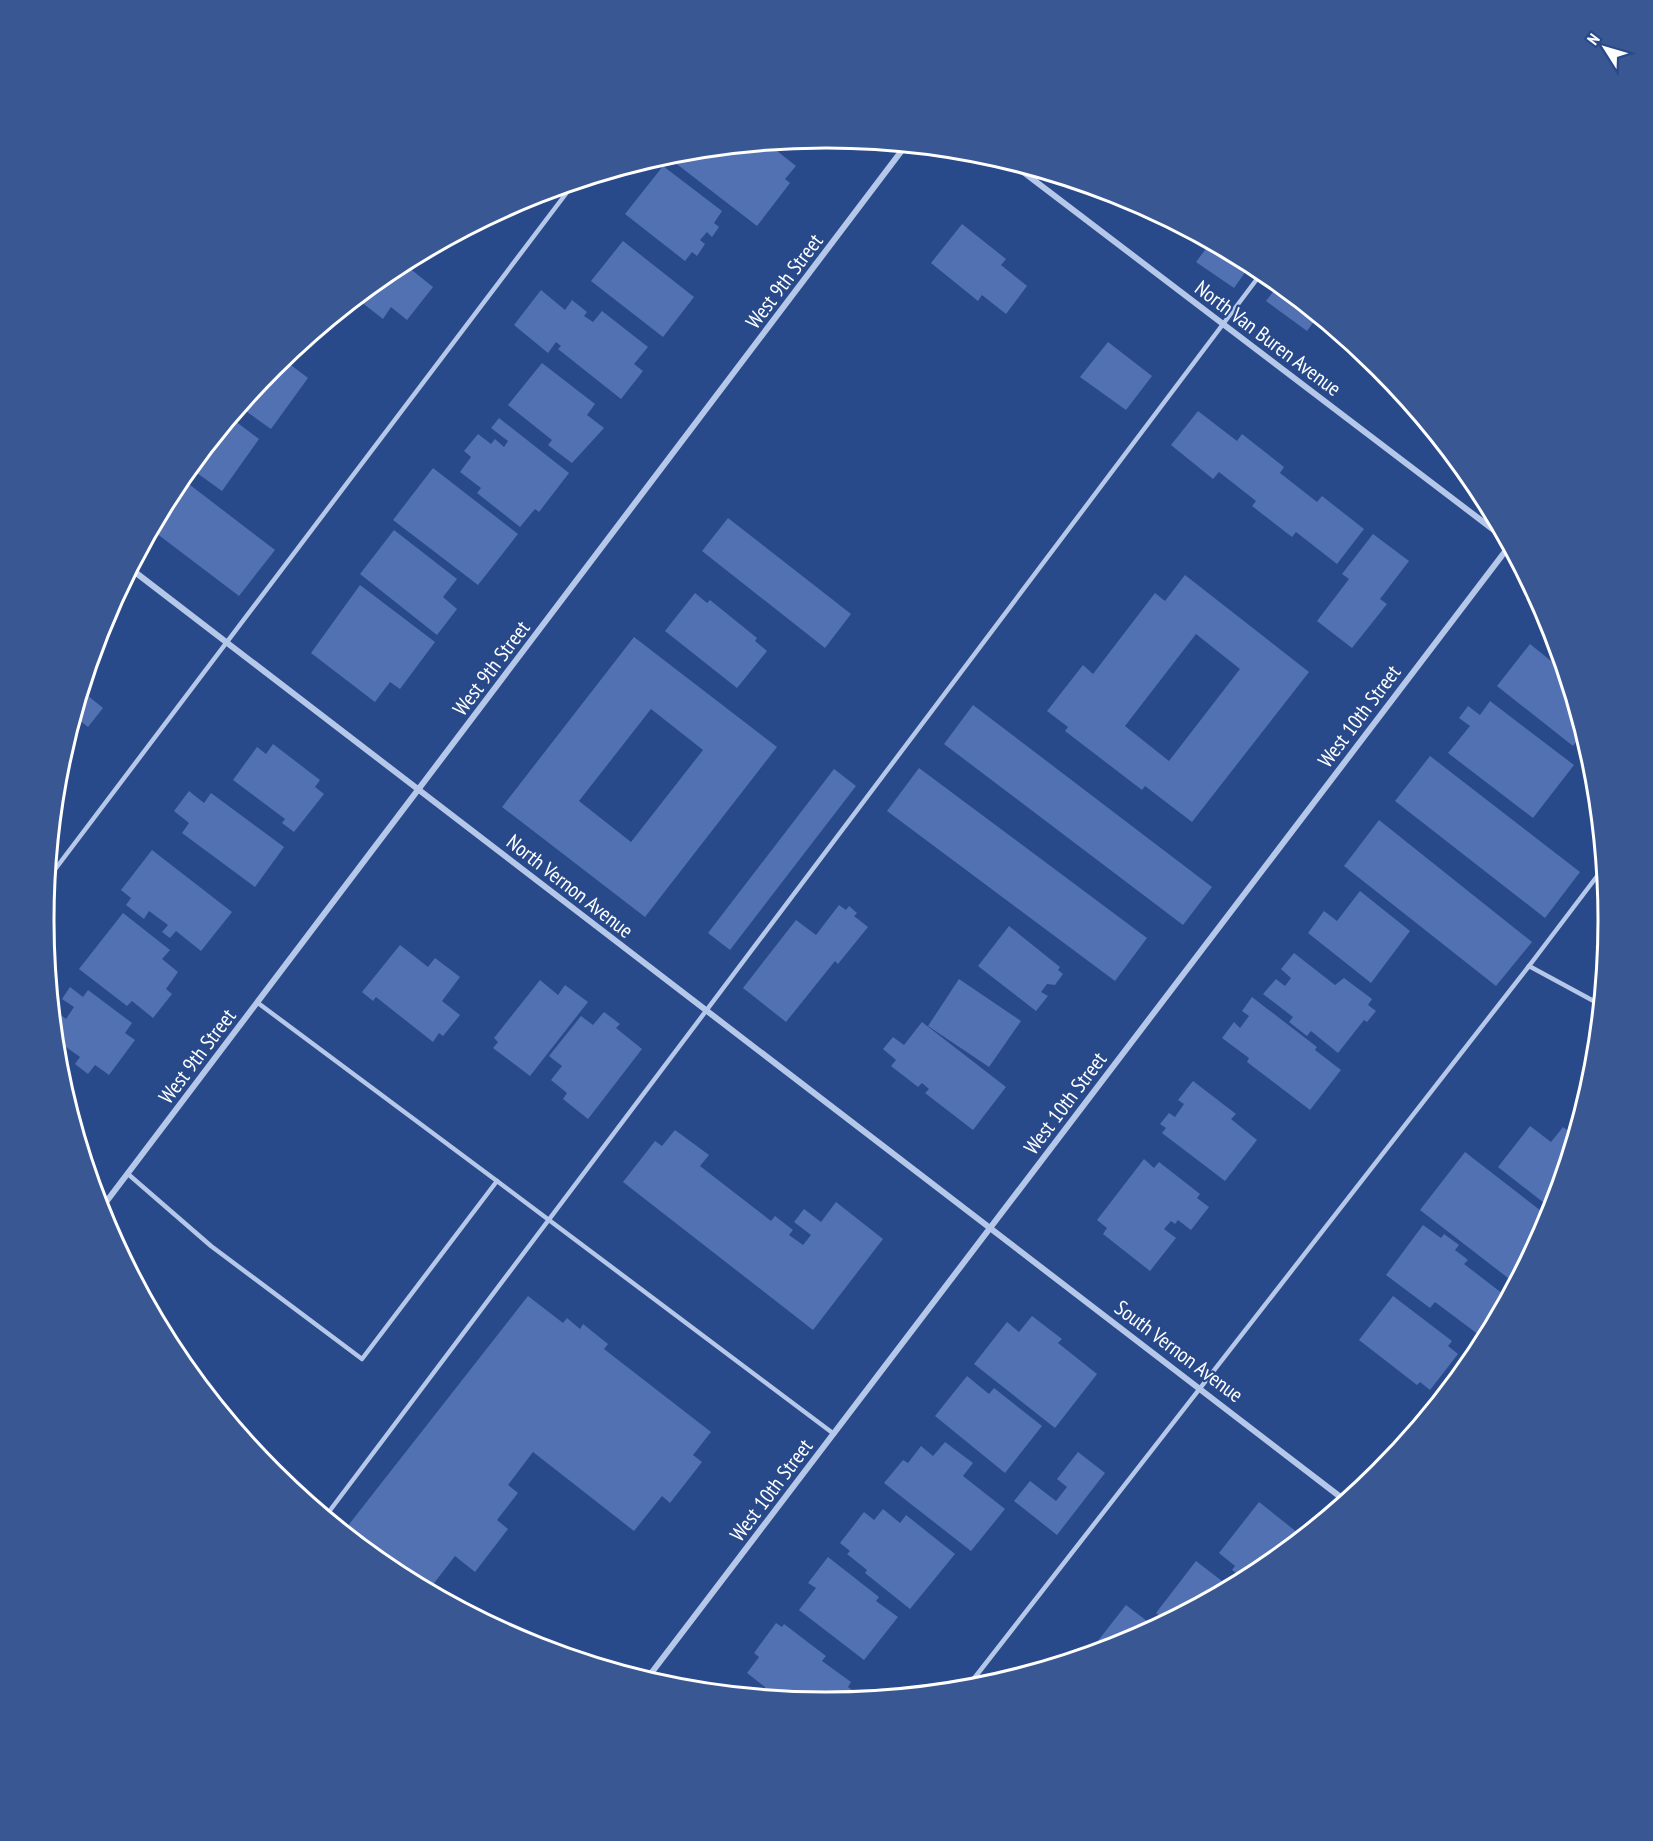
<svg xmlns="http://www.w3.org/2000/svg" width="1653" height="1841" font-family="'PT Sans Narrow',sans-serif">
<rect width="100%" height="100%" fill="#28498a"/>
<g fill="#5171b2" fill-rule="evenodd">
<path d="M807 139 800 149 790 141 802 140Z"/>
<path d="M767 143 796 166 785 179 790 183 757 226 665 155 674 152Z"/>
<path d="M663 166 722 211 714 223 719 227 712 237 707 232 700 240 705 244 697 256 692 252 685 261 625 214Z"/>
<path d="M962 224 1006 259 1001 265 1027 286 1006 314 982 295 978 301 931 263Z"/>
<path d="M623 241 694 297 663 337 591 281Z"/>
<path d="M1211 242 1251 264 1234 288 1196 262Z"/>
<path d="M403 263 433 287 407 320 391 307 383 319 356 298 392 269Z"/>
<path d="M1279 284 1318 316 1307 331 1266 301Z"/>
<path d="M541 290 565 310 572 300 587 312 584 316 593 322 602 311 648 347 634 364 643 371 621 399 558 349 561 346 556 342 548 353 514 325Z"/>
<path d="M1108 342 1152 376 1126 410 1080 377Z"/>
<path d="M283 359 308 378 271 429 240 407 273 367Z"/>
<path d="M542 363 595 404 587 415 604 428 572 463 548 445 552 440 508 405Z"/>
<path d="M1388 376 1411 404 1410 405 1383 384Z"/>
<path d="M1198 411 1237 441 1242 434 1284 467 1280 473 1317 502 1322 496 1364 529 1337 564 1296 532 1292 537 1252 506 1256 501 1219 472 1213 479 1171 445Z"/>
<path d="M231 418 259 439 222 491 190 468Z"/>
<path d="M499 418 569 473 539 512 535 509 520 527 477 493 481 488 460 472 471 457 464 451 478 434 491 444 495 439 504 447 508 441 491 428Z"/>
<path d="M433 468 518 534 478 585 393 520Z"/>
<path d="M181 478 275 550 239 596 152 530 176 485Z"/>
<path d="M728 518 851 614 825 648 702 551Z"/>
<path d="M394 530 457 579 443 597 457 609 437 635 360 574Z"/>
<path d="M1373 534 1409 561 1380 599 1387 604 1352 648 1317 621 1349 579 1342 574Z"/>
<path d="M1185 575 1309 672 1192 822 1145 786 1142 790 1065 731 1068 727 1047 711 1083 665 1093 674 1155 593 1165 601ZM1196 634 1240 669 1169 761 1125 726Z"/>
<path d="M360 585 435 642 400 689 390 682 375 702 311 653Z"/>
<path d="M695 593 707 603 710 600 757 638 755 641 767 651 737 688 665 631Z"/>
<path d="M104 618 114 626 94 652 103 621Z"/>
<path d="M634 637 777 747 645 917 502 807ZM651 709 703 750 631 842 579 801Z"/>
<path d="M1530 644 1566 673 1584 732 1573 746 1497 686Z"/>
<path d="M82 691 103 708 88 727 79 720 70 732Z"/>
<path d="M1490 701 1574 765 1533 818 1448 753 1470 726 1459 718 1468 706 1480 715Z"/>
<path d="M973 705 1212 887 1183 925 944 744Z"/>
<path d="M273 744 320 780 315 787 324 794 294 832 282 823 285 819 233 780 257 747 266 754Z"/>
<path d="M1430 756 1580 872 1545 918 1395 801Z"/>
<path d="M919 768 1147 938 1115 981 887 811Z"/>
<path d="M834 769 856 786 730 950 708 933Z"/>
<path d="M189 791 204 803 211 793 284 847 255 887 182 833 189 823 174 811Z"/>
<path d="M1379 820 1532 942 1496 986 1344 866Z"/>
<path d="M152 850 232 912 201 951 176 931 170 938 162 932 168 925 149 911 144 919 126 905 131 898 121 890Z"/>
<path d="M1360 891 1410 931 1371 983 1308 933 1324 911 1337 921Z"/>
<path d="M839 905 846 910 849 906 857 913 854 916 868 927 838 964 835 961 786 1022 743 988 796 920 816 935Z"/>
<path d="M123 913 170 950 162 959 178 972 166 989 172 994 153 1018 132 1001 127 1006 79 969Z"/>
<path d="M1009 926 1060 967 1058 970 1063 974 1055 985 1047 984 1041 992 1048 996 1036 1011 978 966Z"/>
<path d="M1609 929 1606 956 1595 947Z"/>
<path d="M400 945 428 967 435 958 460 977 442 1001 460 1015 443 1036 439 1033 433 1042 376 997 373 1001 362 992Z"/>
<path d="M1294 953 1335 985 1344 978 1372 999 1368 1005 1376 1011 1367 1022 1364 1020 1338 1053 1311 1031 1307 1036 1289 1022 1293 1017 1263 994 1276 979 1285 986 1291 978 1281 969Z"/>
<path d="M959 979 1021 1021 989 1067 928 1026Z"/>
<path d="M540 980 558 995 565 985 588 1002 530 1076 493 1048 498 1042 494 1038Z"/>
<path d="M70 987 83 997 88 990 132 1023 125 1033 135 1040 109 1075 95 1065 88 1074 75 1064 80 1057 55 1039 52 1008 66 1019 74 1007 62 999Z"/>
<path d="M1252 997 1317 1047 1315 1050 1341 1070 1310 1110 1247 1062 1249 1058 1222 1038 1234 1022 1240 1028 1249 1016 1242 1011Z"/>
<path d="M604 1012 620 1024 616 1028 642 1049 588 1119 563 1099 567 1093 551 1080 562 1066 549 1056 581 1016 593 1025Z"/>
<path d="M922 1022 1006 1087 973 1130 925 1093 929 1089 922 1083 918 1087 891 1066 896 1060 883 1049 893 1037 904 1045Z"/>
<path d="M58 1072 71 1081 64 1091 58 1073Z"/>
<path d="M1193 1081 1236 1114 1231 1119 1257 1140 1225 1181 1162 1133 1166 1128 1160 1124 1169 1113 1175 1117 1184 1104 1178 1100Z"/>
<path d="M1530 1126 1551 1142 1563 1127 1575 1136 1553 1210 1498 1167Z"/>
<path d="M675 1130 709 1155 700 1166 771 1221 775 1216 793 1230 789 1235 803 1245 811 1235 794 1222 804 1209 821 1222 836 1202 883 1239 813 1330 623 1182 655 1141 662 1146Z"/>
<path d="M1465 1152 1550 1218 1540 1230 1543 1232 1519 1278 1513 1273 1508 1278 1420 1210Z"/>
<path d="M1144 1159 1154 1168 1159 1162 1200 1194 1197 1198 1209 1207 1191 1230 1178 1220 1175 1224 1171 1221 1164 1229 1176 1238 1150 1271 1103 1234 1107 1228 1097 1220Z"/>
<path d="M1423 1225 1441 1238 1444 1234 1459 1245 1455 1250 1468 1260 1464 1264 1507 1297 1479 1335 1435 1302 1430 1308 1386 1275Z"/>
<path d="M528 1296 563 1323 567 1318 580 1329 583 1324 608 1344 604 1349 711 1432 693 1455 702 1462 670 1503 662 1496 634 1531 533 1452 508 1485 518 1493 497 1520 508 1529 475 1572 455 1556 428 1591 391 1571 343 1532Z"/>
<path d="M1393 1296 1452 1341 1448 1346 1458 1354 1430 1390 1420 1382 1417 1385 1359 1340Z"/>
<path d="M1032 1316 1062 1339 1058 1343 1097 1374 1055 1428 974 1364 1007 1322 1019 1332Z"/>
<path d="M967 1376 989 1394 994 1388 1042 1426 1005 1473 935 1416Z"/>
<path d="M945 1442 973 1463 963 1476 1005 1509 971 1551 884 1483 903 1460 908 1463 921 1446 933 1456Z"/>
<path d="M1078 1452 1105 1473 1057 1535 1014 1501 1030 1481 1056 1501 1067 1487 1057 1479Z"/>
<path d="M1259 1502 1303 1537 1261 1572 1245 1580 1232 1570 1235 1566 1219 1553Z"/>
<path d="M883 1509 900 1523 906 1515 955 1554 910 1609 865 1573 867 1570 847 1554 850 1551 840 1543 864 1512 874 1520Z"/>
<path d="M828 1557 879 1597 876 1601 898 1617 864 1660 799 1610 816 1588 808 1583Z"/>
<path d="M1196 1561 1231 1588 1167 1622 1156 1613Z"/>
<path d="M1126 1605 1156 1628 1126 1644 1086 1656Z"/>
<path d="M776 1623 782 1627 784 1624 826 1656 822 1661 851 1682 848 1687 856 1693 850 1701 826 1703 776 1699 764 1689 765 1687 747 1673 759 1657 754 1653Z"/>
<path d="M882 1688 893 1697 873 1699Z"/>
</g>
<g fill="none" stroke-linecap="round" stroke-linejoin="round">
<g stroke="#b6c8e9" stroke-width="4.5">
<path d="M47 880 574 183"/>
<path d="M1601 1005 1529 966 1604 867"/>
<path d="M128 1174 211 1246 362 1359 497 1181 258 1003"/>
<path d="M497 1181 834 1434"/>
<path d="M325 1517 1263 271"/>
<path d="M965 1690 1529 966"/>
</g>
<g stroke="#b6c8e9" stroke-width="6">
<path d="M1010 162 1507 540"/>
<path d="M131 569 1347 1502"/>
<path d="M100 1210 906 145"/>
<path d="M646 1680 1510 545"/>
</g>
</g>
<g text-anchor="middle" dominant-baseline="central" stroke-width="4.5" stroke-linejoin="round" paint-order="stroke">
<g font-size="21" fill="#fff" stroke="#28498a">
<text transform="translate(784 281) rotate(-53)">West 9th Street</text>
<text transform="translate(1268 338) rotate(37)">North Van Buren Avenue</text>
<text transform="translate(491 668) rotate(-53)">West 9th Street</text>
<text transform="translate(1359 716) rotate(-53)">West 10th Street</text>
<text transform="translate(570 886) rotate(38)">North Vernon Avenue</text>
<text transform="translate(197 1056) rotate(-53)">West 9th Street</text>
<text transform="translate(1065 1103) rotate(-53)">West 10th Street</text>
<text transform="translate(1179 1351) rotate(37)">South Vernon Avenue</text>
<text transform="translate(771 1490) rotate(-53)">West 10th Street</text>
</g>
</g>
<path d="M0 0H1653V1841H0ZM54 920a772 772 0 1 1 1544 0a772 772 0 1 1-1544 0Z" fill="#395893" fill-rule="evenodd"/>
<path fill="none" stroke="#fff" stroke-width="3" d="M54 920a772 772 0 1 1 1544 0a772 772 0 1 1-1544 0Z"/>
<g transform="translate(1605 48) rotate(307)" stroke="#28498a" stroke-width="4.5" paint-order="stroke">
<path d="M0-4.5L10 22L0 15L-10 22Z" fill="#ffffff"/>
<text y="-9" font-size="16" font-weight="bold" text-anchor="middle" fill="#ffffff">N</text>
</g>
</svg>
